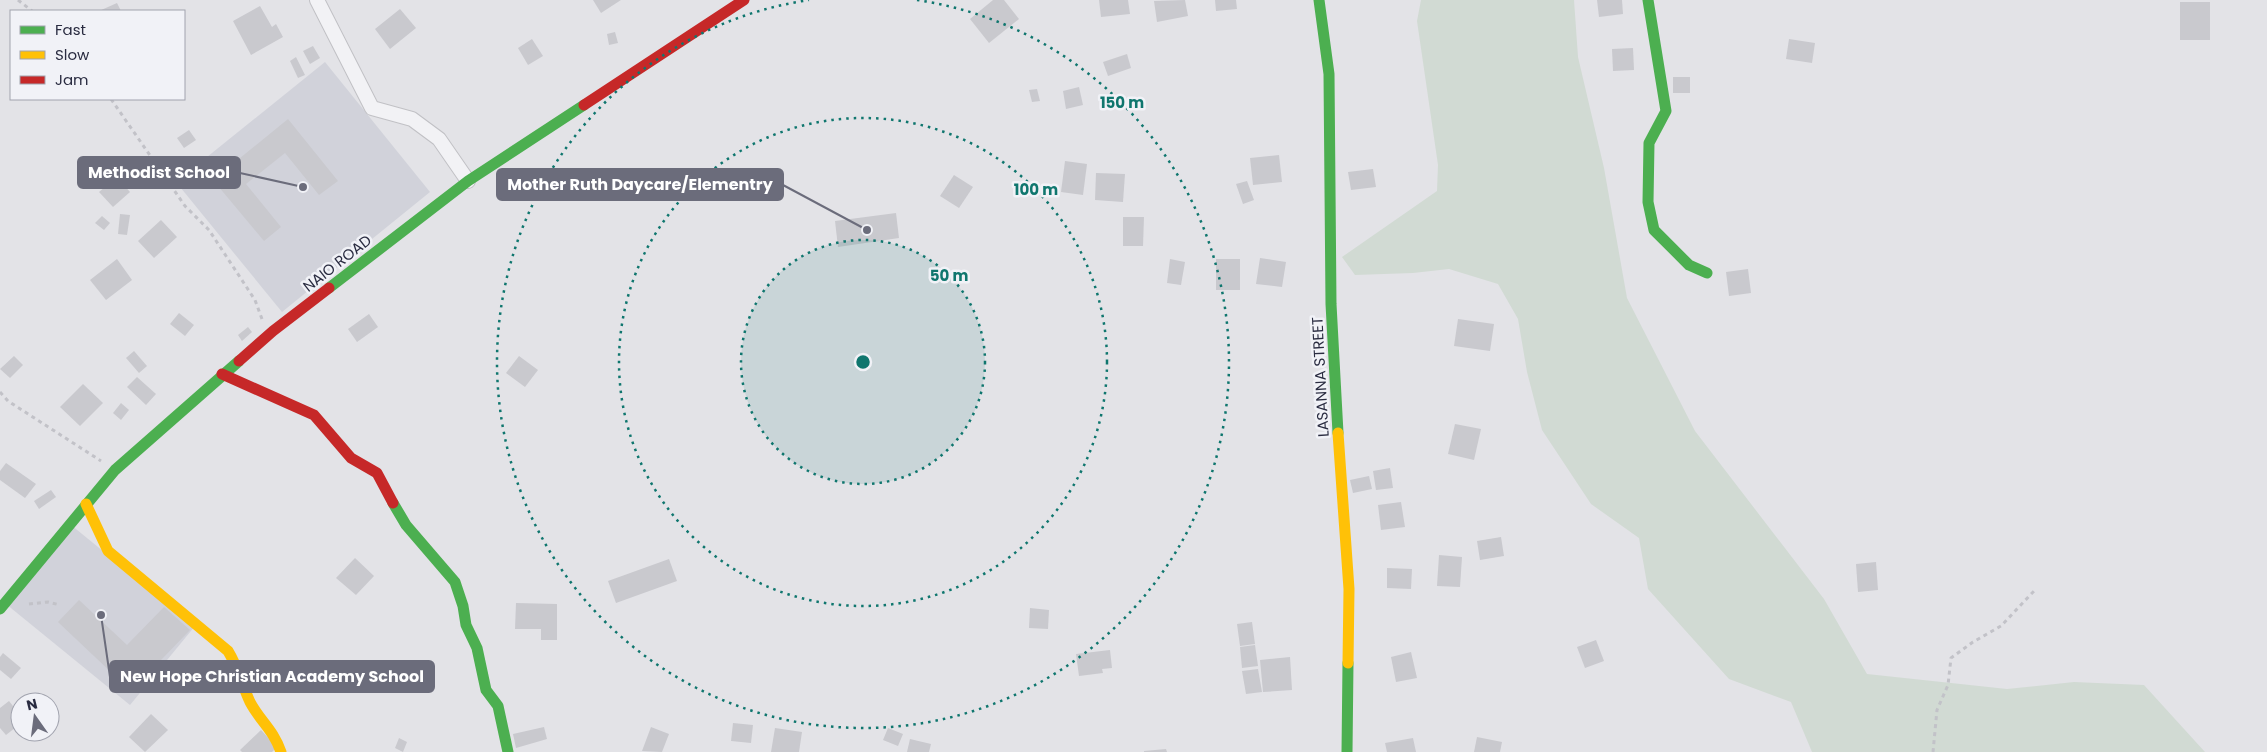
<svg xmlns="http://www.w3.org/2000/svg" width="2267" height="752" font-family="Poppins,sans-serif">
<rect width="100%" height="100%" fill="#e3e3e7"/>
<g fill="#d1d2da">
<path d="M325 62 430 192 282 312 176 182Z"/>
<path d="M71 525 195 626 130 705 6 604Z"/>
</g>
<path fill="#d1dad3" d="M1421 0H1574L1578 57 1604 168 1627 298 1695 431 1824 599 1867 674 2007 689 2074 682 2144 685 2205 752H1812L1791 702 1729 679 1648 589 1639 538 1591 504 1542 430 1527 372 1518 319 1498 284 1449 269 1413 273 1355 275 1342 257 1437 191 1438 165 1417 21Z"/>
<g fill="#c9c9ce">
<path d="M593 0H621L601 13Z"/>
<path d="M993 0H1004L1019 19 989 43 970 19Z"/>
<path d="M1099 0H1128L1130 14 1101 17Z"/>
<path d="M1185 0 1188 16 1157 22 1154 1Z"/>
<path d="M1215 0H1236L1237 9 1216 11Z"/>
<path d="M1597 0H1622L1623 14 1599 17Z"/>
<rect x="2180" y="2" width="30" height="38"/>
<path d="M117 3 121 11H99Z"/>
<path d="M260 6 272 27 276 24 283 37 251 55 233 21Z"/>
<path d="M400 9 416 28 390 49 375 29Z"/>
<path d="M615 32 618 43 609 45 607 34Z"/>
<path d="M532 39 543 56 528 65 518 48Z"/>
<path d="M1789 39 1815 43 1812 63 1786 59Z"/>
<path d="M313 46 320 58 310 64 303 51Z"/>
<path d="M1633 48 1634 70 1613 71 1612 49Z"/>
<path d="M1127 54 1131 68 1108 76 1103 62Z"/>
<path d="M296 57 305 75 298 78 290 61Z"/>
<rect x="1673" y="77" width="17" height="16"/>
<path d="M1079 87 1083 105 1066 109 1063 91Z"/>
<path d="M1037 89 1040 101 1032 102 1029 90Z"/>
<path d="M288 119 338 181 319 195 285 153 246 184 281 227 264 241 213 180Z"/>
<path d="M189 130 196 140 184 148 177 138Z"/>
<path d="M1279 155 1282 182 1253 185 1250 158Z"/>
<path d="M1065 161 1087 164 1083 195 1061 192Z"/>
<path d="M1373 169 1376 187 1351 190 1348 172Z"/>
<path d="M1096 173 1125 174 1123 202 1095 200Z"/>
<path d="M954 175 973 187 959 208 940 196Z"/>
<path d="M117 177 130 192 113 207 99 192Z"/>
<path d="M1247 181 1254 200 1243 204 1236 184Z"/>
<path d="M896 213 899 238 838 247 835 221Z"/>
<path d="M120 214 130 215 127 235 118 234Z"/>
<path d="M102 216 110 223 104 230 95 223Z"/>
<path d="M1123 217H1144L1143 246H1123Z"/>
<path d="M161 220 177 237 154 258 138 241Z"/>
<path d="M1260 258 1286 262 1282 287 1256 284Z"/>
<path d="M117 259 132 280 106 300 90 280Z"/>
<path d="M1170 259 1185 262 1181 285 1167 283Z"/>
<rect x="1216" y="259" width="24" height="31"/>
<path d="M1748 269 1751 293 1729 296 1726 272Z"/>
<path d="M179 313 194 325 185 336 170 324Z"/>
<path d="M369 314 378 327 357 342 348 329Z"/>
<path d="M1458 319 1494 324 1490 351 1454 346Z"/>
<path d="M248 327 252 332 242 341 238 335Z"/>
<path d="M134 351 147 366 139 373 126 358Z"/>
<path d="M14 356 23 365 10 378 0 369Z"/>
<path d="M519 356 538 370 525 387 506 373Z"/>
<path d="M137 377 156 394 146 405 127 387Z"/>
<path d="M83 384 103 403 80 426 60 407Z"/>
<path d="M121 403 129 410 121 420 113 413Z"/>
<path d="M1455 424 1481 429 1474 460 1448 454Z"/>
<path d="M6 463 36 484 25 498 0 480V471Z"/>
<path d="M1390 468 1393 488 1376 490 1373 471Z"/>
<path d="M1369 476 1372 489 1353 493 1350 480Z"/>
<path d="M51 490 56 497 39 509 34 501Z"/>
<path d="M1401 502 1405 527 1381 530 1378 505Z"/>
<path d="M1501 537 1504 556 1480 560 1477 541Z"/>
<path d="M1439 555 1462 557 1460 587 1437 586Z"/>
<path d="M355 558 374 576 356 595 336 578Z"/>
<path d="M669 559 677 581 616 603 608 581Z"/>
<path d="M1876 562 1878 590 1858 592 1856 564Z"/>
<path d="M1387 568 1412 569 1411 589 1387 588Z"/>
<path d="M79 600 127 645 164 607 190 630 131 691 58 622Z"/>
<path d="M516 603 557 604V640H541V629H515Z"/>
<path d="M1030 608 1049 610 1048 629 1029 628Z"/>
<path d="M1252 622 1255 644 1240 646 1237 624Z"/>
<path d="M1596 640 1604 661 1585 668 1577 647Z"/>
<path d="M1255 645 1258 666 1242 668 1240 647Z"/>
<path d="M1110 650 1112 668 1102 669 1103 673 1079 676 1076 654Z"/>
<path d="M1411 652 1417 678 1396 682 1391 657Z"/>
<path d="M3 653 21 668 11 679 0 670V657Z"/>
<path d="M1290 657 1292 690 1263 692 1260 660Z"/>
<path d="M1258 669 1262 692 1246 694 1242 671Z"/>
<path d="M9 701 20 715V724L6 735 0 728V708Z"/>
<path d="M151 714 168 730 145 752 129 737Z"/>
<path d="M733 723 753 725 751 743 731 741Z"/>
<path d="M544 727 547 739 516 748 513 734Z"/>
<path d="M651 727 669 734 662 752 642 751Z"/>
<path d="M775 728 802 732 799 752H771Z"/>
<path d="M888 728 903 734 898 746 883 740Z"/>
<path d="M261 730 277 747 272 752H242L240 750Z"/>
<path d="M1477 737 1502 742 1500 752H1474Z"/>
<path d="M399 738 407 742 403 752 395 748Z"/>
<path d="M1413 738 1416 752H1387L1385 743Z"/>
<path d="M910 739 931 744 929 752H907Z"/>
<path d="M1166 749 1167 752H1144V751Z"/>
</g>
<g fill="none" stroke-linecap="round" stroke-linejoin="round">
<g stroke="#c1c1c5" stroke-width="16">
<path id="street" d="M317 0 372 108 412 119 439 139 468 181"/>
</g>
<g stroke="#c2c2c8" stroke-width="3" stroke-dasharray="4 4" stroke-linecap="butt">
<path d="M18 0 32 11"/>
<path d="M111 99 185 206 209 230 255 300 262 319"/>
<path d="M0 392 8 401 101 461"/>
<path d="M29 604 48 602 60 605"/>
<path d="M1933 752 1937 710 1948 685 1951 658 1973 642 2001 626 2034 591"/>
</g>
<use href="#street" stroke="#f2f2f5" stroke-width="14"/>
<g stroke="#4caf50" stroke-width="11">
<path d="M1319 0 1329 74 1331 304 1338 433"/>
<path d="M1648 0 1666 111 1649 143 1648 202 1654 230 1689 265 1707 273"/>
<path d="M329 288 468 181 584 105"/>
<path d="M393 503 406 525 455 582 463 606 466 625 477 648 486 690 498 706 508 752"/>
<path d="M0 609 115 470 239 361"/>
<path d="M1347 752 1348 663"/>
</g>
<g stroke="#ffc107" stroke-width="11">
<path d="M1338 433 1349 589 1348 663"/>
<path d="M86 504 108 551 228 651C238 667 242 685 250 702 260 721 273 729 281 752"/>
</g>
<g stroke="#c62828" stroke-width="11">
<path d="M584 105 744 0"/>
<path d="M239 361 273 331 329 288"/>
<path d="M222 374 314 415 351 458 377 473 393 503"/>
</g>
</g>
<circle cx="863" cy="362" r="122" fill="#0f766e" fill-opacity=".12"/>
<g fill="none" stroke="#0f766e" stroke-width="2.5" stroke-dasharray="2.5 5">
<circle cx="863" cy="362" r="122"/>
<circle cx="863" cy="362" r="244"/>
<path d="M917 0A366 366 0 1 1 809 0"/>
</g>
<g text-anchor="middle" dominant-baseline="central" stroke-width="5" stroke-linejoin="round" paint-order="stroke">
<g font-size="15" fill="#2a2c41" stroke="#f1f2f7">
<text transform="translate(337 263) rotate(-38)">NAIO ROAD</text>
<text transform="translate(1320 377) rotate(-93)">LASANNA STREET</text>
</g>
</g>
<circle cx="863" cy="362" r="8" fill="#0f766e" stroke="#f1f2f7" stroke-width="2.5"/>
<g font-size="15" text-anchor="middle" font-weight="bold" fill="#0f766e" stroke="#f1f2f7" stroke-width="5" stroke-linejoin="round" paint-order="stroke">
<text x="1122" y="108">150 m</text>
<text x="1036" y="195">100 m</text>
<text x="949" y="281">50 m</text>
</g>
<path fill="none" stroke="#6b6c7b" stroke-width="2" d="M303 187L240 173M867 230L783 185M101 615L110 677"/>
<g fill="#6b6c7b" stroke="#f1f2f7" stroke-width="2">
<circle cx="303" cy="187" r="5"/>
<circle cx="867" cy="230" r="5"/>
<circle cx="101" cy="615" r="5"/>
</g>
<g fill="#6b6c7b" stroke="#6b6c7b" stroke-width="2">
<rect x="78" y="157" width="162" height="31" rx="5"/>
<rect x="497" y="169" width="286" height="31" rx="5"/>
<rect x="110" y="661" width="324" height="31" rx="5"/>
</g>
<g font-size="16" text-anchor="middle" font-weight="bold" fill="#fff">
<text x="159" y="178">Methodist School</text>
<text x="640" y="190">Mother Ruth Daycare/Elementry</text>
<text x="272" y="682">New Hope Christian Academy School</text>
</g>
<rect x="10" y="10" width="175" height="90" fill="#f1f2f7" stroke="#a1a3ae"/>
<rect x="20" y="26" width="25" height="8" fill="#4caf50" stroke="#a1a3ae"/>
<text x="55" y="35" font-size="15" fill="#2a2c41">Fast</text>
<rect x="20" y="51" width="25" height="8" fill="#ffc107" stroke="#a1a3ae"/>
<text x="55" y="60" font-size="15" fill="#2a2c41">Slow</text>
<rect x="20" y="76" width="25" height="8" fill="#c62828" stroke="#a1a3ae"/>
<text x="55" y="85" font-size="15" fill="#2a2c41">Jam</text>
<g transform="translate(35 717) rotate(346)"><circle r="24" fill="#f1f2f7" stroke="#a1a3ae"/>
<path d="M0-4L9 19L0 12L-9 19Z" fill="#6b6c7b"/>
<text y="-8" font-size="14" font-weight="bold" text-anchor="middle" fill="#2a2c41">N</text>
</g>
</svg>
